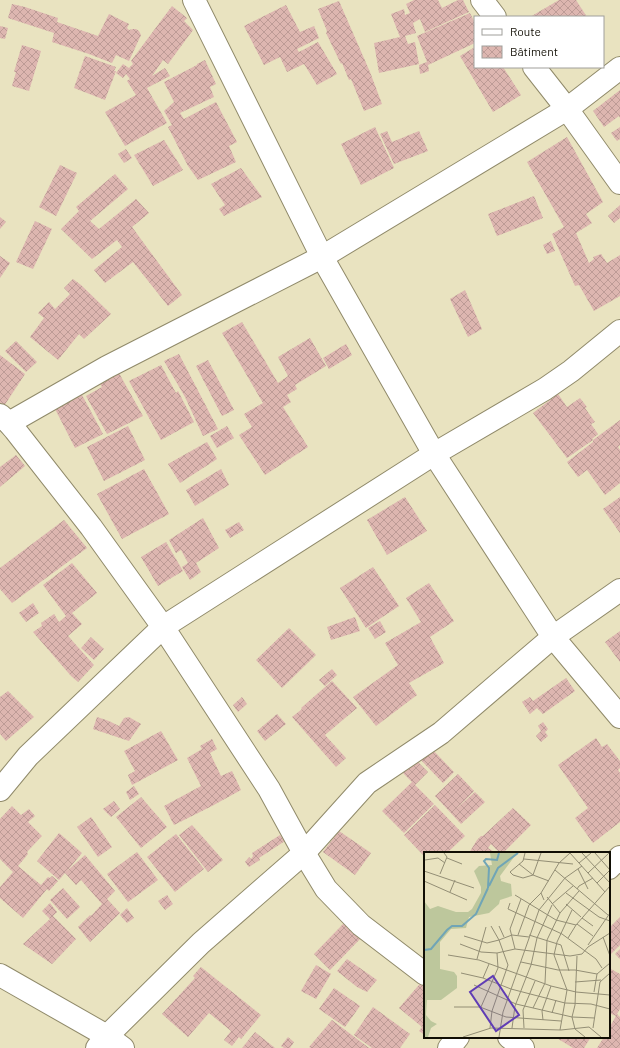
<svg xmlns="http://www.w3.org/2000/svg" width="620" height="1048" font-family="Barlow,sans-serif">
<defs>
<pattern id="building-cross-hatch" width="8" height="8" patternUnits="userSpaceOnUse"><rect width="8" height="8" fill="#ddb6b0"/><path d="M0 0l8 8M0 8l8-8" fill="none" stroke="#bd9b96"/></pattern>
</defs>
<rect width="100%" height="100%" fill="#e9e3c0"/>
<g fill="url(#building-cross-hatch)">
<path d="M414 0H438L442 8 458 0H463L469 12 425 32 420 19 413 23 416 33 405 36 408 44 415 42 419 64 379 73 374 43 400 37 391 14 404 9 405 15 410 13 406 4Z"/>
<path d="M559 0H576L587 17H530Z"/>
<path d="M339 1 370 72 382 104 364 111 351 79 349 80 342 63 341 64 326 33 327 31 318 9Z"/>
<path d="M12 4 25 7 58 18 57 22 98 36 109 14 129 24 127 28 129 30 133 29H136L139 31 141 35 129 61 116 55 112 63 89 54 52 42 54 33 8 18Z"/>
<path d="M286 5 300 32 314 26 319 38 297 49 299 52 318 42 337 74 317 85 304 64 287 72 280 57 264 65 244 26Z"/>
<path d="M172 6 187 18 184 21 193 30 168 64 163 60 152 76 165 68 170 76 147 88 167 123 125 146 105 112 136 95 127 81 130 79 126 74 123 78 116 73 123 64 129 68 133 64 131 61Z"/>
<path d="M470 13 475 23V43L428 65 429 71 420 74 419 65 427 62 417 36Z"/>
<path d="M0 26 8 28 5 39 0 38Z"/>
<path d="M22 45 41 51 29 91 12 86 16 72H14Z"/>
<path d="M475 47V67H503L521 95 493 112 460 56Z"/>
<path d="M85 56 116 67 114 71H116L105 100 74 88Z"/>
<path d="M205 60 216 84 210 87 214 97 180 113 184 119 216 102 237 142 229 146 236 162 198 180 188 166 168 127 172 125 164 111 174 102 164 82 197 65V64Z"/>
<path d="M620 90V118L619 116 604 127 593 111Z"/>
<path d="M375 127 394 168 361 185 341 144Z"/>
<path d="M620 127V139L617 141 611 133Z"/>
<path d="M387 131 392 142 419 131 428 151 394 164 380 134Z"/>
<path d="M567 137 603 202 586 214 592 223 576 233 589 263 594 259 593 257 601 254 607 263 620 255V296L594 311 579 285 575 286 552 234 564 227 527 162Z"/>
<path d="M164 140 183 170 153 186 134 155Z"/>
<path d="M126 149 132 158 124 163 118 154Z"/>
<path d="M60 165 77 173 56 216 39 207Z"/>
<path d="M241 168 262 197 224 216 219 209 225 205 211 184Z"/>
<path d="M115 174 128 189 90 221 99 229 136 199 149 213 132 227 182 295 168 306 133 262 105 283 94 270 122 247 117 240 92 259 61 229 79 211 76 207Z"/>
<path d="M534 196 543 218 497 236 488 214Z"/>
<path d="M620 205V218L614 223 608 216Z"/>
<path d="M0 217 6 222 0 229Z"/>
<path d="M35 221 52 229 33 269 16 262Z"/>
<path d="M551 241 555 251 547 254 543 245Z"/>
<path d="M0 256 10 263 0 278Z"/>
<path d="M73 279 81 285 111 314 84 339 79 334 58 360 30 337 44 318 38 313 49 302 55 309 70 294 64 288Z"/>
<path d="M465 290 482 329 468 337 450 299Z"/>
<path d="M242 322 278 383 288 376 278 357 310 338 326 366 295 385 297 389 287 395 291 402 283 407 308 447 265 475 239 435 252 427 244 414 263 403 222 333Z"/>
<path d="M16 341 37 362 26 372 5 351Z"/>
<path d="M346 344 352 355 329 369 323 358Z"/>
<path d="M179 354 218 429 203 436 185 397 164 361Z"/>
<path d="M0 355 25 374 4 406 0 403Z"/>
<path d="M208 360 234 410 222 416 196 366Z"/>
<path d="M161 365 176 393 178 391 194 422 161 440 129 381Z"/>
<path d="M115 366 143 416 107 434 86 396 102 387 95 376Z"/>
<path d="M81 393 103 434 75 448 54 407Z"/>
<path d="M558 394 567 407 580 398 587 407 585 408 595 422 591 424 598 434 592 439 593 440 620 420V445L618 447 620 450V483L605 495 587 470 578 477 567 462 593 442V440L567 458 533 413Z"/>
<path d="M128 426 145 460 104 481 87 447Z"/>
<path d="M227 426 234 438 217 448 210 436Z"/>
<path d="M207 442 217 459 180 483 168 464Z"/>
<path d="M16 455 25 466 0 487V467Z"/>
<path d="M144 469 169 514 122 539 97 494Z"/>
<path d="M221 469 229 485 195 506 186 490Z"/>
<path d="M405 497 427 531 387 555 367 520Z"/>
<path d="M620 497V533L603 509Z"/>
<path d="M203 518 219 548 196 563 201 572 190 580 182 567 188 563 181 550 176 553 169 540Z"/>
<path d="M64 520 87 548 12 603 0 589V568Z"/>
<path d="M239 522 244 530 230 538 225 530Z"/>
<path d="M166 542 183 571 158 586 141 557Z"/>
<path d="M72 563 97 593 72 613 82 624 68 636 94 665 78 682 71 676 33 632 42 626 41 623 54 614 59 622 66 616 43 585Z"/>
<path d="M373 567 399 606 366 628 340 588Z"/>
<path d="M429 583 454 621 430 637 444 663 409 683 417 695 376 726 353 697 398 665 385 643 421 622 406 598Z"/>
<path d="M33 603 39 613 26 622 19 613Z"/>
<path d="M355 617 360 631 331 640 327 627Z"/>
<path d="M380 621 386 632 375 639 368 628Z"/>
<path d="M289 628 316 655 282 688 256 660Z"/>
<path d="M620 631V662L605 642Z"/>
<path d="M91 637 104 649 94 660 81 648Z"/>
<path d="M332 669 337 675 325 686 319 680Z"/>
<path d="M566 678 575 691 543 714 537 708 530 714 522 702 530 697 533 701Z"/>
<path d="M332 681 357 708 325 735 346 758 336 767 292 717 302 709 301 708Z"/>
<path d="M8 691 34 717 6 741 0 734V697Z"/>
<path d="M242 697 247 704 238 712 233 705Z"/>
<path d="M277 714 286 724 265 741 257 731Z"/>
<path d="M97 717 109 721 119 726 124 718 129 717 141 724 129 741 93 729Z"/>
<path d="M543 722 548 729 545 732 548 736 541 742 536 736 541 731 538 726Z"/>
<path d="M161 731 178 760 132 785 128 775 135 771 124 751Z"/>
<path d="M596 738 602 747 607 744 620 761V768L618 770 620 773V822L593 843 575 818 588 808 558 765Z"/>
<path d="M212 739 217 749 210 753 221 776 232 771 241 790 212 806 174 825 164 806 201 786 187 758 202 749 200 746Z"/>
<path d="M429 746 454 772 443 783 418 757Z"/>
<path d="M416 760 428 772 415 785 434 804 404 833 382 811 412 782 403 773Z"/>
<path d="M458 774 474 791 456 809 475 792 485 802 461 824 435 796Z"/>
<path d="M134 786 139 794 130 800 126 792Z"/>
<path d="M141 797 167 827 141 848 116 817Z"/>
<path d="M114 801 120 809 111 817 103 809Z"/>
<path d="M435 805 465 836 447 853H425V857L404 835Z"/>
<path d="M12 806 21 815 29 809 35 816 28 822 42 836 27 852 28 854 18 866 41 885 48 877 50 878 52 876 58 881 49 891 47 889 23 918 0 898V887L13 872 0 859V819Z"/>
<path d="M513 808 531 825 503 853H500L491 844 488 848 496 853H469L477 840 481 836H483Z"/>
<path d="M91 817 112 847 98 857 77 827Z"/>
<path d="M192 825 223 860 208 872 179 835Z"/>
<path d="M339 831 371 853 355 875 323 852Z"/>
<path d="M59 833 82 853 67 871 85 855 115 891 107 899 120 913 90 942 78 927 90 915 91 916 102 904 81 880 76 885 65 873 59 880 37 861Z"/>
<path d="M176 834 204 869 175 892 147 857Z"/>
<path d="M280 835 285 841 259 858 260 860 249 867 245 862 249 857 251 859 253 856 252 853Z"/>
<path d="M137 852 158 880 128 902 107 874Z"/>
<path d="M63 888 80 907 67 919 50 900Z"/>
<path d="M167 895 173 904 165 910 158 901Z"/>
<path d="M50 903 57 912 53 916 76 939 52 964 23 944 50 919 42 911Z"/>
<path d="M127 908 134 918 127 923 120 915Z"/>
<path d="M620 917V945L609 956V928Z"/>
<path d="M344 923 361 938 330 970 314 954Z"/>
<path d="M620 949V959L615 954Z"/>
<path d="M347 959 377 980 367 992 357 987 337 971Z"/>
<path d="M316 965 331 974 316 999 301 991Z"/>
<path d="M201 967 261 1015 241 1039 239 1037 232 1046 224 1040 231 1031 209 1013 188 1037 162 1014 195 978 193 976Z"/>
<path d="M609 968 620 974V1009L617 1014 620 1017V1048H597L604 1037H609V1028L616 1016 609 1013Z"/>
<path d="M424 979 425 980V1035L419 1031 422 1027 399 1008Z"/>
<path d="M334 988 360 1006 345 1027 319 1009Z"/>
<path d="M373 1007 410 1034 400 1048H372L354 1035Z"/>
<path d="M332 1020 369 1048H311L309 1047Z"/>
<path d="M255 1032 275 1048H242Z"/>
<path d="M288 1037 294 1042 290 1048H284L281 1046Z"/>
<path d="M555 1037H591L584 1048H573Z"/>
</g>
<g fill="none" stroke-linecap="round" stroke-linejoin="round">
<g stroke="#908a6a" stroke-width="24">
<g id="street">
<path d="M194 0 322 257 434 454 553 637 620 717"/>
<path d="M482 0 495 17"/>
<path d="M534 67 567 109 620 183"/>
<path d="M0 415 9 423 15 430 91 527 163 627 269 789 304 853 326 889 361 925 425 974"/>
<path d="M9 423 107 367 322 257 567 109 620 68"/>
<path d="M0 790 28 756 163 627 434 454 545 389 571 371 620 331"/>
<path d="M609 868 620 857"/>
<path d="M0 975 107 1036 123 1048"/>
<path d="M509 1037 523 1048"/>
<path d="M97 1048 107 1036 201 943 304 853 367 783 441 733 553 637 620 590"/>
<path d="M449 1048 458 1037"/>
</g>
</g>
<use href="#street" stroke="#fff" stroke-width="22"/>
</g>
<g transform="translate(424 852)">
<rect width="186" height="186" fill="#e9e3c0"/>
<path d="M66 1H93L76 24 77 29 87 32 88 44 76 48 75 52 65 61 45 65 42 76 27 77 16 90V117L30 120 33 124V136L17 148H3L2 163 7 169 13 172 7 176 4 185H0V49L6 57 14 54 32 60H44L48 57 57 41V35L50 19 55 14 68 13Z" fill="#bdc79c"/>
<path fill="none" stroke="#70a5b6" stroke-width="2" d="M65 34 74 16 94 1M64 36 65 16 60 9 62 7 73 8 75 1M0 98 7 97 23 78 28 74H38L52 62 64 36"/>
<path fill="none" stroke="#938e75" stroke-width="1" d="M101 1 99 9 86 20 89 23 99 26 109 23 117 1M146 1 181 40M158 1 186 31M171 1 186 18M23 6 38 12M100 7 149 12M1 8 14 6 21 11M155 11 167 1M95 12 109 23 125 29M154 17 164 37M131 18 184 63M0 19 50 36M164 21 185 1M16 22 23 5 20 1M0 29 43 48M0 29V1M173 31 186 18M153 37 155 34 169 26M26 40 31 28M142 41 175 65 186 69M91 43 132 68 152 73 186 34M123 45 136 61M120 48 117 41 135 11 146 1M86 51 84 57 138 82 172 107 178 116M128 52 149 34M142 52 157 65M158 66 169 74M153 72 169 84M75 74 80 85M94 83 105 53 117 41M105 83 137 93 145 119M40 84 63 91 75 88 67 74M179 85 186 104M144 86 152 73M36 92 57 100 73 101 91 97 146 104 158 102 164 95 186 81M164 93 186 61M91 97 86 77 97 47M24 103 55 108 127 134 152 140 186 143M153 104 151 153 148 165 151 177 161 185M53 107 62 75M97 110 134 118H151L173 122M65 112 59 126 87 137 141 151 167 152 186 157M37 121 59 126M151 130 177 128M50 133 92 152 148 165 171 166M170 140 173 122 186 111M30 155H56L82 165 137 169M57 155 74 116 73 101M109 156 121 131 123 88 136 61 155 39M128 161 132 148M119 168 118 159 127 134M66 176 68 159 84 113 75 88 88 83 105 85M88 176 91 154 107 113 113 86 128 53M100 176 99 158 111 129M169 176 176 130 186 121M136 178 143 138 130 103 133 90 148 58M39 185 67 176 137 178 165 175 177 185M75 185 79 160 115 58 141 26 158 14"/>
<path fill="#603db5" fill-opacity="0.15" stroke="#603db5" stroke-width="2" d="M69 124 95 163 72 179 46 140Z"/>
<rect width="186" height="186" fill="none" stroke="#110e04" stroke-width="2"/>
</g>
<rect x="474" y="16" width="130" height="52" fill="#ffffff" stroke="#a09f9b"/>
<rect x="482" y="29" width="20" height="6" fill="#ffffff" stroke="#a09f9b"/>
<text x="510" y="36" font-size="12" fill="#110e04">Route</text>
<rect x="482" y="46" width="20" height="12" fill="url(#building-cross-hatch)" stroke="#a09f9b"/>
<text x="510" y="56" font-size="12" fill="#110e04">Bâtiment</text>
</svg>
